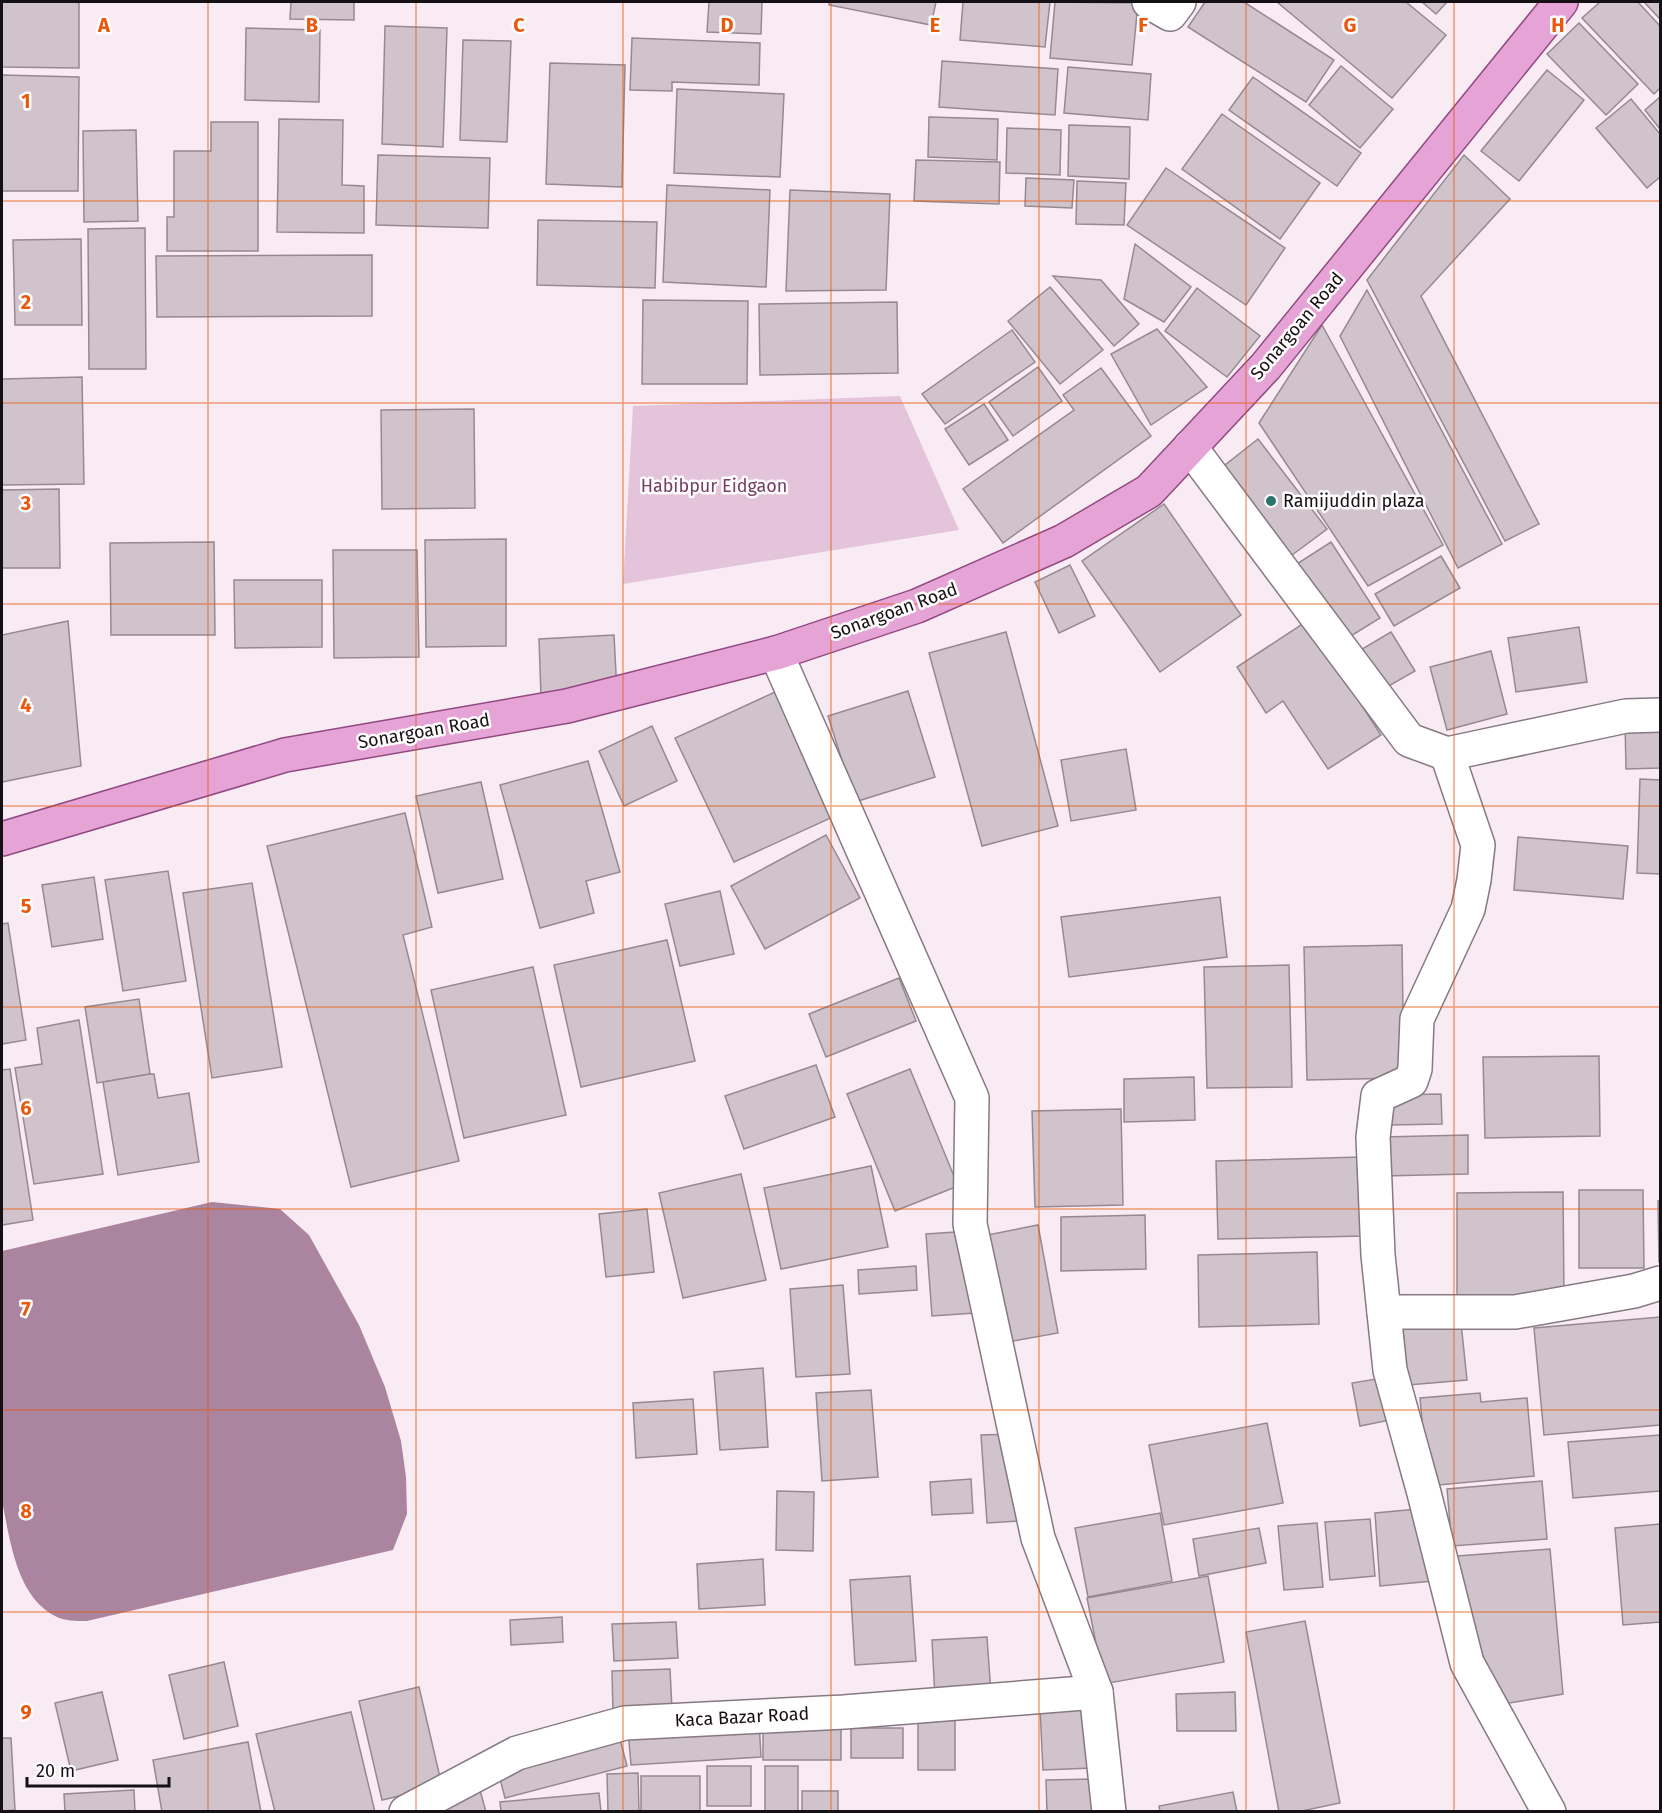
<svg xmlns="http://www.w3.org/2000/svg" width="1662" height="1813" font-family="'Fira Sans',sans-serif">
<rect width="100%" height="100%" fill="#f9ebf4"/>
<path fill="#e4c4da" d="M900 396 959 530 623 584 633 406Z"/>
<path fill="#ab849f" d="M212 1202 280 1209 309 1235 359 1325 385 1387 401 1441 406 1477 407 1514 393 1550 87 1621C76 1621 64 1621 55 1616 16 1596 10 1539 2 1501V1251Z"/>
<g fill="#d1c3cc" stroke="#968992" stroke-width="1.5">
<path d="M2 2H79V68L2 67Z"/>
<path d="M291 2H354V20L290 19Z"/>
<path d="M709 2H762L761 34 707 32Z"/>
<path d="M829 2H936L931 25 829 5Z"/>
<path d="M963 2H1050L1045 47 960 40Z"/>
<path d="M1055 2 1138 3 1132 65 1050 58Z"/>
<path d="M1205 2H1244L1334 60 1306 102 1188 27Z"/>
<path d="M1277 2H1406L1446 35 1392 98Z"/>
<path d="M1422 2H1447L1436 14Z"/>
<path d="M1600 2H1638L1660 26V88L1654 94 1582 18Z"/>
<path d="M1644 2H1660V19Z"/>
<path d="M1579 23 1638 84 1606 115 1547 54Z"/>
<path d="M385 26 447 28 443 147 382 144Z"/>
<path d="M246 28 320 30 319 102 245 100Z"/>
<path d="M632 38 760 43 759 85 672 82V91L630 90Z"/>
<path d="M463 40 511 41 507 142 460 140Z"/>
<path d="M942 61 1058 69 1055 115 939 107Z"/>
<path d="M550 63 625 65 622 187 546 184Z"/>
<path d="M1341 66 1393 109 1360 148 1309 105Z"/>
<path d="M1068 67 1151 74 1148 120 1064 113Z"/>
<path d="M1547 70 1584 100 1519 181 1481 151Z"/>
<path d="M2 75 79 77 78 191H2Z"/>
<path d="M1253 77 1361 153 1337 186 1229 110Z"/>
<path d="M677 89 784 94 780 177 674 173Z"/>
<path d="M1660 97V129L1645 110Z"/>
<path d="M1631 99 1660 134V177L1647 188 1596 128Z"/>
<path d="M1222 114 1320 183 1280 239 1182 169Z"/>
<path d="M929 117 998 119 997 160 928 157Z"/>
<path d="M279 119 343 120 342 185 364 186V233L277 232Z"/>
<path d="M211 122H258V251H167V217H174V151H211Z"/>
<path d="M1069 125 1130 127 1129 179 1068 176Z"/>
<path d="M1007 128 1061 130 1060 175 1006 173Z"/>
<path d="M136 130 138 221 84 222 83 131Z"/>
<path d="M378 155 490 158 488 228 376 225Z"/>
<path d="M1464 155 1510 199 1421 296 1539 524 1505 541 1367 280Z"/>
<path d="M916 160 1000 162 999 204 914 201Z"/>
<path d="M1166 168 1285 248 1246 305 1127 225Z"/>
<path d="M1026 178 1074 180 1072 208 1025 206Z"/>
<path d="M1077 181 1126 183 1124 225 1076 224Z"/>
<path d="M667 185 770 190 766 287 663 282Z"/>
<path d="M790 190 890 194 886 290 786 291Z"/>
<path d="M538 220 657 222 655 288 537 285Z"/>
<path d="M145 228 146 369H89L88 229Z"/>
<path d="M81 239 82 325H15L13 240Z"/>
<path d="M1135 244 1191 287 1164 322 1124 299Z"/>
<path d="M372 255V316L157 317 156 256Z"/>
<path d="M1053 276 1101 280 1139 324 1114 346Z"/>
<path d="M1050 287 1103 350 1060 384 1008 321Z"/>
<path d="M1197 288 1260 336 1227 377 1165 331Z"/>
<path d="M1367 290 1502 544 1458 568 1340 336Z"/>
<path d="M643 300 748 301 747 384H642Z"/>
<path d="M897 302 898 373 760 375 759 304Z"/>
<path d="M1322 325 1443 545 1368 586 1259 423Z"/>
<path d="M1157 329 1207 387 1151 425 1111 354Z"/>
<path d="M1012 330 1035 362 945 424 922 394Z"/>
<path d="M1038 367 1062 401 1013 436 989 402Z"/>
<path d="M1101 368 1151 436 1003 543 963 489 1074 410 1063 395Z"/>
<path d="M82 377 84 484 2 485V379Z"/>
<path d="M984 404 1008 440 969 465 945 429Z"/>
<path d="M474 409 475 508 382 509 381 410Z"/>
<path d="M1258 439 1327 529 1284 561 1215 473Z"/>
<path d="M59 489 60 568H2V490Z"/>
<path d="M1164 504 1241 615 1160 672 1082 561Z"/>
<path d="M506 539V646L426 647 425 540Z"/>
<path d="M214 542 215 635H111L110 543Z"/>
<path d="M1331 542 1380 618 1338 644 1289 569Z"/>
<path d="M333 550H417L419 657 334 658Z"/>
<path d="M1441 556 1460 588 1394 626 1375 594Z"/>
<path d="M1070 565 1095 616 1059 633 1035 582Z"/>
<path d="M234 580H322V647L235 648Z"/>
<path d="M68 621 81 766 2 782V635Z"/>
<path d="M1307 621 1381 735 1328 769 1283 701 1266 713 1237 667Z"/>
<path d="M1579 627 1587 682 1516 692 1508 638Z"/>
<path d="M1006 632 1058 826 982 846 929 653Z"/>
<path d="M1391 632 1415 671 1380 691 1357 652Z"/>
<path d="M614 635 617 693 541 696 539 639Z"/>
<path d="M1491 651 1507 714 1447 730 1430 667Z"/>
<path d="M908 691 935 777 855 802 828 716Z"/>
<path d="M775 692 833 817 734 862 675 738Z"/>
<path d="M1625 722H1660V768L1626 769Z"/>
<path d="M652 726 677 781 624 806 599 751Z"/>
<path d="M1126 749 1136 810 1071 821 1061 760Z"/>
<path d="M588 761 620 872 586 881 594 913 540 928 500 785Z"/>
<path d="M1640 779 1660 780V874L1637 873Z"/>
<path d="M481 782 503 879 438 893 416 796Z"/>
<path d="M405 813 432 927 403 935 459 1161 351 1187 267 846Z"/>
<path d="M826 835 860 898 765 949 731 886Z"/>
<path d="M1518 837 1628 846 1623 899 1514 890Z"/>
<path d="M168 871 186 981 123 991 105 880Z"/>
<path d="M94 877 103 939 52 947 42 885Z"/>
<path d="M252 883 282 1067 212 1078 183 893Z"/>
<path d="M720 891 734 954 680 966 665 904Z"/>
<path d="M1220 897 1227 957 1069 977 1061 917Z"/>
<path d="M8 923 26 1040 2 1044V924Z"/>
<path d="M667 940 695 1061 581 1087 554 965Z"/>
<path d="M1402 945 1404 1078 1307 1080 1304 947Z"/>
<path d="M1289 965 1292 1087 1207 1088 1204 967Z"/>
<path d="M533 967 566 1115 464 1138 431 990Z"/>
<path d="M899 978 916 1021 826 1057 809 1014Z"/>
<path d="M139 999 150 1074 97 1083 85 1007Z"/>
<path d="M79 1020 103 1174 34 1184 15 1068 42 1064 37 1028Z"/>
<path d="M1599 1056 1600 1136 1485 1138 1483 1057Z"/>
<path d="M816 1065 835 1117 744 1149 725 1096Z"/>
<path d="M10 1069 33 1220 2 1225V1070Z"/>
<path d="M910 1069 958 1186 895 1211 847 1094Z"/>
<path d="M150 1074H154L158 1098 189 1093 199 1162 118 1175 103 1082Z"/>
<path d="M1194 1077 1195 1120 1124 1122V1079Z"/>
<path d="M1441 1094 1442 1124 1391 1125 1390 1095Z"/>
<path d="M1121 1109 1123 1205 1035 1207 1032 1111Z"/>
<path d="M1468 1135V1174L1383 1176 1382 1137Z"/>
<path d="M1362 1157 1364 1236 1218 1239 1216 1161Z"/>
<path d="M871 1166 888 1247 781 1269 764 1188Z"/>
<path d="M741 1174 766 1280 683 1298 659 1193Z"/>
<path d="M1579 1190H1643L1644 1268H1579Z"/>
<path d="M1563 1192 1564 1295 1457 1296V1193Z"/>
<path d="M1658 1201H1660V1262H1659Z"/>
<path d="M647 1209 654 1272 606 1277 599 1214Z"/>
<path d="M1145 1215 1146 1269 1061 1271V1217Z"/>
<path d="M1038 1225 1058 1333 1008 1342 987 1235Z"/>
<path d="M970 1231 975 1313 932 1316 926 1234Z"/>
<path d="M1317 1252 1319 1324 1199 1327 1198 1255Z"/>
<path d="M916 1266 917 1290 859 1294 858 1270Z"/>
<path d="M843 1285 850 1374 796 1377 790 1289Z"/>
<path d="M1460 1313 1467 1380 1408 1385 1402 1319Z"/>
<path d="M1660 1317V1425L1544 1435 1534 1328Z"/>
<path d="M763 1368 768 1447 720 1450 714 1372Z"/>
<path d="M1382 1378 1390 1420 1360 1426 1352 1383Z"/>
<path d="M871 1390 878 1477 822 1481 816 1393Z"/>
<path d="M1480 1393 1481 1402 1527 1398 1534 1476 1428 1486 1420 1398Z"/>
<path d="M693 1399 697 1454 636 1458 633 1403Z"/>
<path d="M1267 1423 1283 1503 1164 1525 1149 1445Z"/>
<path d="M1013 1434 1019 1521 987 1523 981 1435Z"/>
<path d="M1660 1435V1491L1573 1498 1568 1442Z"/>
<path d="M971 1479 973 1513 932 1515 930 1482Z"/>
<path d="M1542 1481 1547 1539 1452 1546 1447 1489Z"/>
<path d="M777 1491 814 1492 813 1551 776 1550Z"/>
<path d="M1428 1508 1433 1581 1380 1586 1375 1513Z"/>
<path d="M1160 1513 1172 1581 1088 1597 1075 1528Z"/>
<path d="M1370 1519 1375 1576 1330 1580 1325 1522Z"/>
<path d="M1317 1523 1323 1587 1284 1590 1278 1526Z"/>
<path d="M1660 1524V1622L1623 1625 1615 1528Z"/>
<path d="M1259 1528 1266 1563 1199 1576 1193 1539Z"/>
<path d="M1550 1549 1563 1694 1497 1705 1445 1557Z"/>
<path d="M763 1559 765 1605 699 1609 697 1564Z"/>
<path d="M910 1576 916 1661 855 1665 850 1580Z"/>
<path d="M1208 1576 1224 1662 1104 1684 1087 1598Z"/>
<path d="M562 1617 563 1642 511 1645 510 1620Z"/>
<path d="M1305 1621 1340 1803 1297 1812H1279L1246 1632Z"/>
<path d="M676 1622 678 1658 614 1661 612 1624Z"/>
<path d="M987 1637 991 1694 935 1698 932 1640Z"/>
<path d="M224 1662 238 1726 184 1739 169 1675Z"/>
<path d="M670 1669 672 1710 613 1713 612 1671Z"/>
<path d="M419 1687 442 1786 382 1800 359 1701Z"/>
<path d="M102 1692 118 1760 71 1771 55 1703Z"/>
<path d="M1235 1692 1236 1731H1177L1176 1694Z"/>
<path d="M1089 1706 1092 1768 1043 1770 1040 1708Z"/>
<path d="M351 1712 375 1812H275L256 1734Z"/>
<rect x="918" y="1716" width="37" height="54"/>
<path d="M759 1721 761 1757 631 1765 628 1730Z"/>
<rect x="763" y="1722" width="78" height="38"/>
<rect x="851" y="1728" width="52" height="30"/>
<path d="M2 1738H11L15 1810 2 1811Z"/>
<path d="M620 1739 627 1766 505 1798 498 1771Z"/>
<path d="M248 1742 261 1812H162L153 1760Z"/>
<rect x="707" y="1766" width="44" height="40"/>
<rect x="765" y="1766" width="33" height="46"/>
<path d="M638 1773 639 1812H608L607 1774Z"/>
<rect x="641" y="1776" width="59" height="36"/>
<path d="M1094 1779V1812H1047L1046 1780Z"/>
<path d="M134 1790 135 1812H65L64 1794Z"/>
<path d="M480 1790 486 1812H441Z"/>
<rect x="802" y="1791" width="36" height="21"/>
<path d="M1233 1792 1237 1812H1160L1159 1806Z"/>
<path d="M599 1793 601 1812H501L500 1802Z"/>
</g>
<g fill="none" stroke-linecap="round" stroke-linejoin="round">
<g stroke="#867982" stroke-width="36">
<g id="minor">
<path d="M1149 2 1170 14 1179 2"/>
<path d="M1190 447 1409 740 1447 754"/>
<path d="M776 653 972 1098 970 1224 1038 1538 1096 1692 1109 1812"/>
<path d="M1384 1312H1515L1634 1291 1660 1283"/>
<path d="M406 1812 517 1753 625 1723 844 1712 1096 1692"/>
<path d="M1549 1812 1467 1663 1424 1493 1390 1370 1378 1255 1373 1137 1378 1096 1411 1081 1415 1069 1417 1019 1468 909 1474 880 1478 845 1447 754 1626 716 1660 715"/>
</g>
</g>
<g stroke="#924980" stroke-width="36">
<path id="major" d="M2 839 285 755 567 706 776 653 917 606 1064 541 1149 491 1266 366 1561 2"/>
</g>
<use href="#minor" stroke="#fff" stroke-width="33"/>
<use href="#major" stroke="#e6a4d6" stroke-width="33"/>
</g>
<path fill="none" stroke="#e8590c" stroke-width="1.5" stroke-opacity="0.55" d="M208 2V1812M416 2V1812M623 2V1812M831 2V1812M1039 2V1812M1246 2V1812M1454 2V1812M2 201H1660M2 403H1660M2 604H1660M2 806H1660M2 1007H1660M2 1209H1660M2 1410H1660M2 1612H1660"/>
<circle fill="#2b736d" stroke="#fffcfe" stroke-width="2" cx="1271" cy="501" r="6"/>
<g text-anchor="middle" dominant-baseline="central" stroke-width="5" stroke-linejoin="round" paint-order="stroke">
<g font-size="18" fill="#151013" stroke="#fffcfe">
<text transform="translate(1297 326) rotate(-50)">Sonargoan Road</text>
<text transform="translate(894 611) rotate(-20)">Sonargoan Road</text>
<text transform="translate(424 731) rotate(-10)">Sonargoan Road</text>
<text transform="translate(742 1717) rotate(-3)">Kaca Bazar Road</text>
</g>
<g font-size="18" fill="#744067" stroke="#fffcfe">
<text x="714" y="486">Habibpur Eidgaon</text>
</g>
<g font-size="18" fill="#151013" stroke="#fffcfe" text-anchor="start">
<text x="1283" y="501">Ramijuddin plaza</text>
</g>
</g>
<g font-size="20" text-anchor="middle" font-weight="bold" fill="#e8590c" stroke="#fffcfe" stroke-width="5" stroke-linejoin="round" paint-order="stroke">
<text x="104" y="32">A</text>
<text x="312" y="32">B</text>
<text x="519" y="32">C</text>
<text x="727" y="32">D</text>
<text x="935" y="32">E</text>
<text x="1143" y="32">F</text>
<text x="1350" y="32">G</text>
<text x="1558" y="32">H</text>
<text x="26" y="108">1</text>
<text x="26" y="309">2</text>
<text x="26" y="510">3</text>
<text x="26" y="712">4</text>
<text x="26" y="913">5</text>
<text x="26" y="1115">6</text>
<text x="26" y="1316">7</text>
<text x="26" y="1518">8</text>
<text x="26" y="1719">9</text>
</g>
<rect width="1662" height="1813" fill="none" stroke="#151013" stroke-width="6"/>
<path d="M27 1777v9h142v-9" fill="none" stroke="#151013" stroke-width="3"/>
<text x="36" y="1777" font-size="18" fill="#151013" stroke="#fffcfe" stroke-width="4.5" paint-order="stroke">20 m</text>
</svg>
